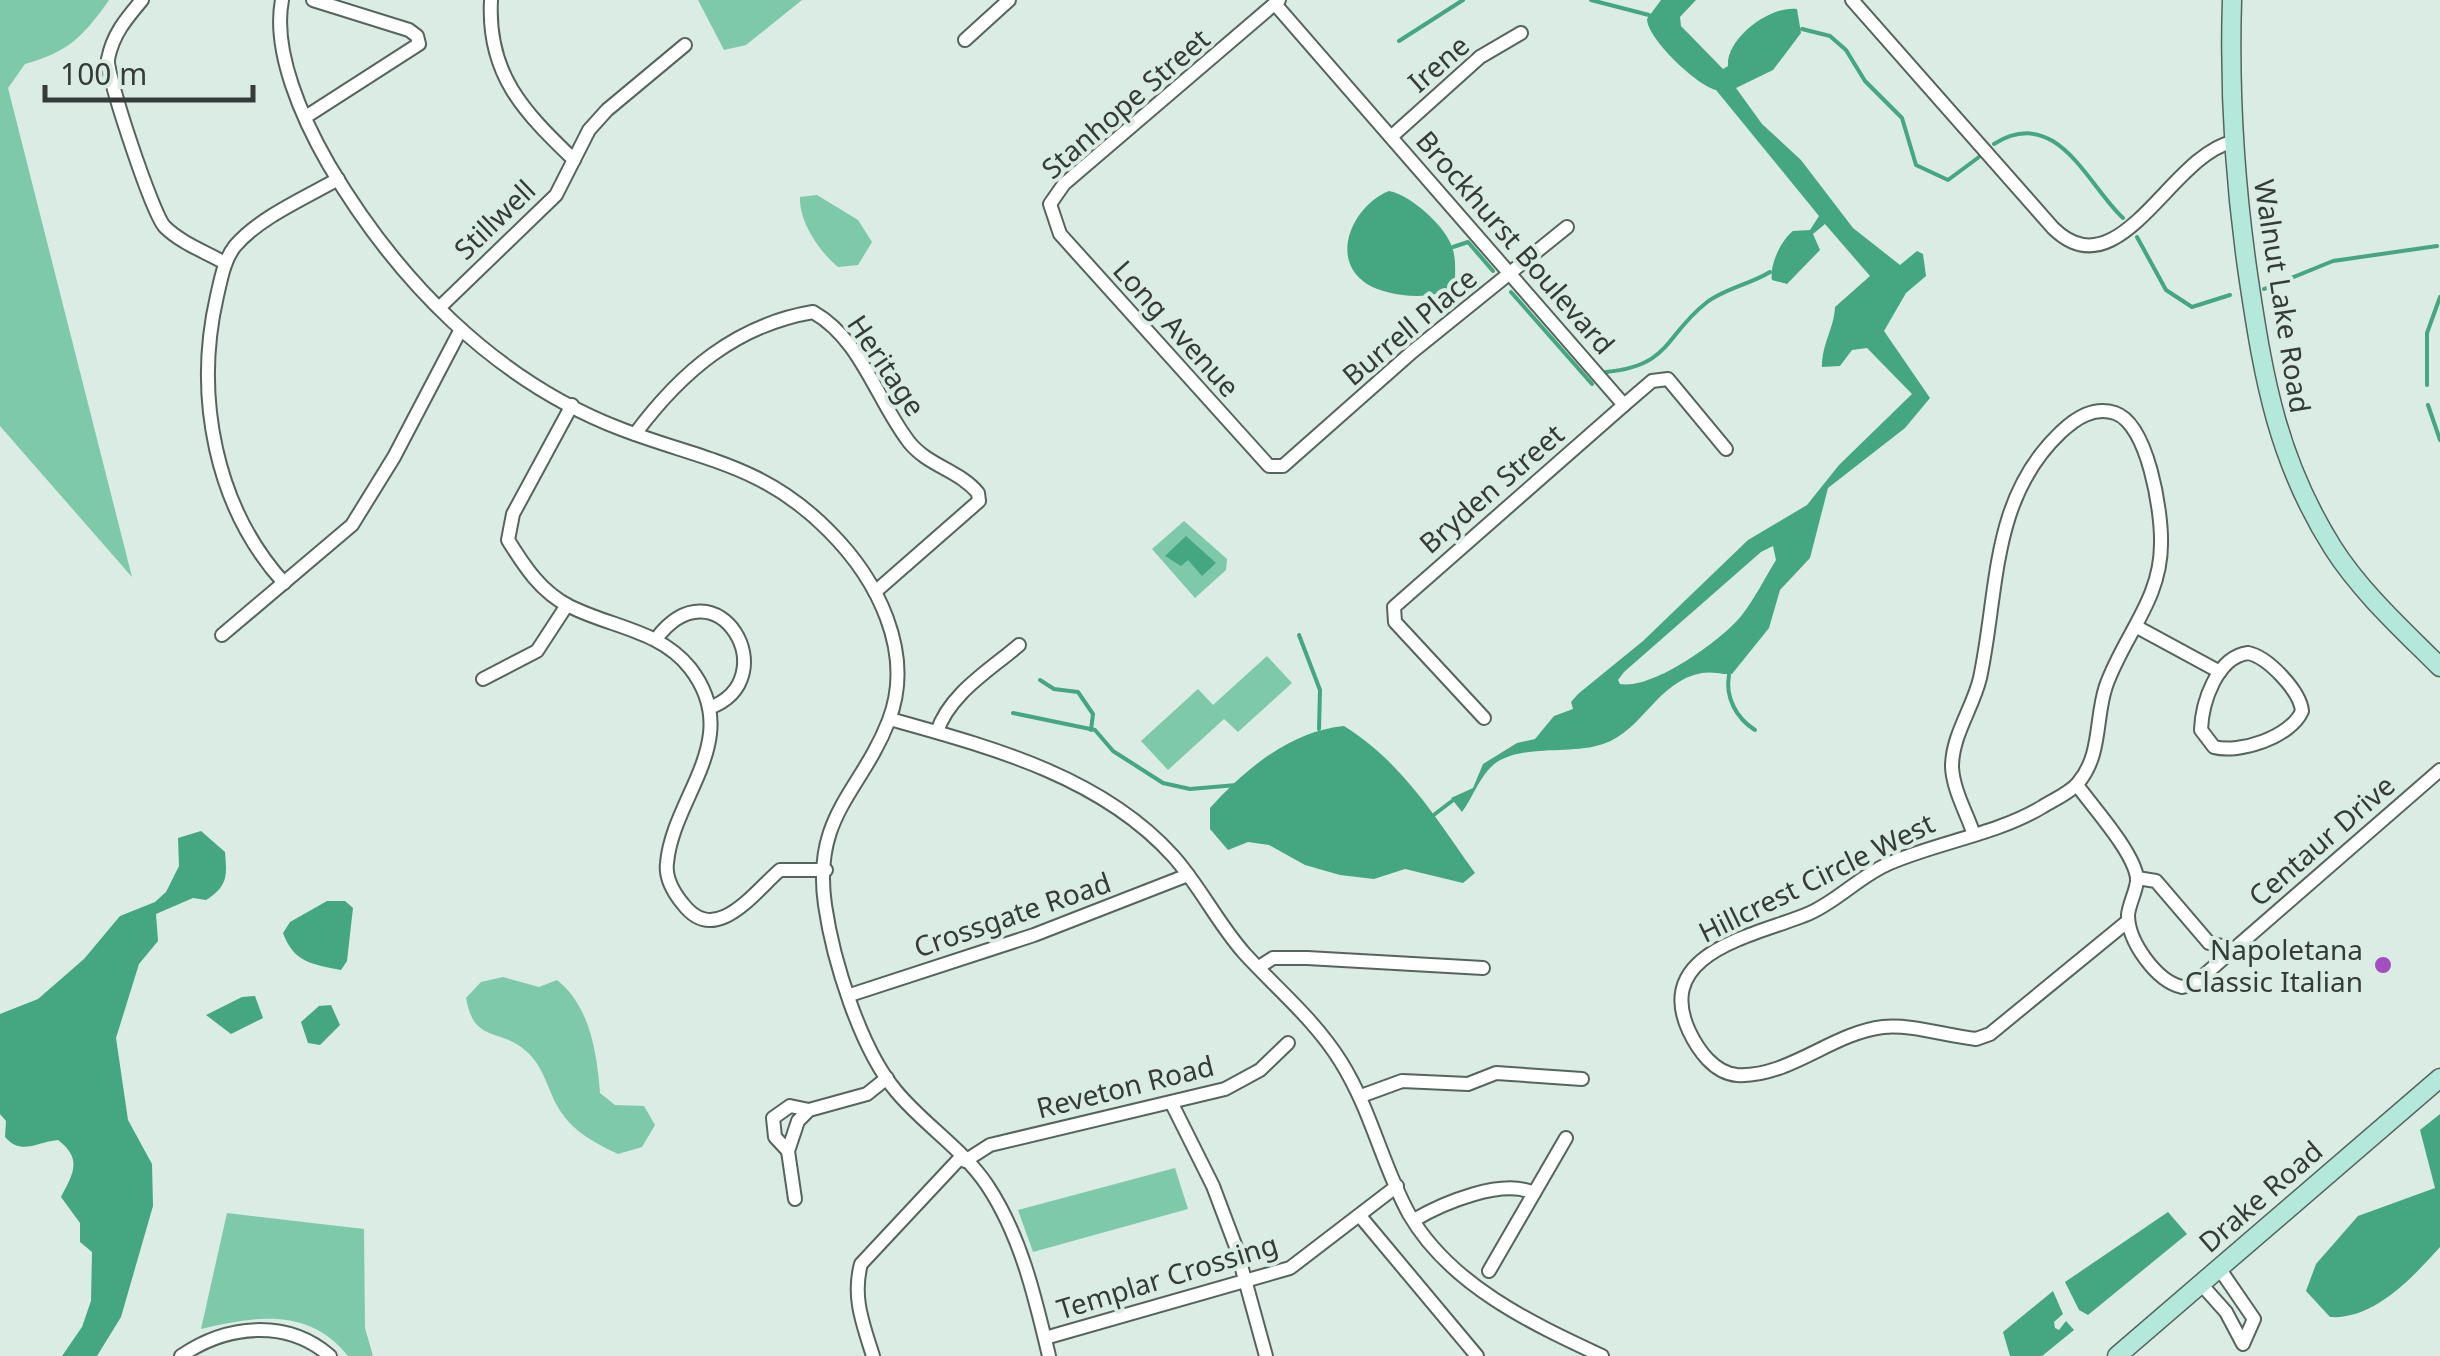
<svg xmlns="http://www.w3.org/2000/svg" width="2440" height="1356" font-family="'Noto Sans',sans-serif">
<rect width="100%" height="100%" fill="#daece3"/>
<g fill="#7ec9aa">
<path d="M0 0H109C83 37 68 52 25 64L8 88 132 577 0 426Z"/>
<path d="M698 0H802L746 45 724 50Z"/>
<path d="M817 195 858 220 872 242 858 265 838 267C819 251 799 222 800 197Z"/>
<path d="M1184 521 1227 559 1226 570 1195 598 1152 549Z"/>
<path d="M1267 656 1292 683 1238 732 1224 719 1168 770 1141 741 1198 689 1213 705Z"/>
<path d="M503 977 539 987 557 980C590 1006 597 1053 600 1093L615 1105 644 1106 655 1125 642 1147 618 1154C597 1144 575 1133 561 1112 548 1093 545 1067 526 1051 499 1027 474 1044 466 998L481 982Z"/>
<path d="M1175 1168 1188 1209 1033 1252 1018 1210Z"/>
<path d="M227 1213 364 1229 365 1328 373 1356H348C309 1307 255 1316 201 1329Z"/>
</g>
<g fill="#45a682" fill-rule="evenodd">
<path d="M1661 0H1696L1680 17 1681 26 1723 69 1728 66C1726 38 1771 5 1797 9L1801 33 1773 70 1736 88 1762 124 1801 160 1853 228 1900 265 1917 251 1923 254 1926 276 1906 293 1884 331 1930 398 1905 428 1828 488 1810 558 1780 590 1769 628 1732 674C1723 675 1712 671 1702 673 1657 681 1643 731 1603 744 1571 755 1526 744 1497 762 1480 774 1474 796 1462 812L1451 798 1473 788 1483 764 1517 743 1535 739 1554 716 1573 709 1571 702 1578 694 1643 641 1748 540 1807 505 1839 465 1912 394 1867 348 1852 350 1840 366 1822 367C1822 343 1834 329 1835 307L1870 276 1825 224 1813 234 1820 250 1787 284 1772 280C1769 266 1781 240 1793 231L1810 230 1819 216 1716 90C1696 85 1647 38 1647 19ZM1773 546 1776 560C1765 578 1755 598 1742 615 1722 640 1653 690 1620 684L1618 680 1624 672 1761 552Z"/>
<path d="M1389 191C1411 195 1448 228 1453 250 1456 260 1455 273 1455 283 1440 303 1387 297 1367 284 1327 258 1355 204 1389 191Z"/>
<path d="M1186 536 1216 563 1202 576 1188 560 1181 566 1165 556Z"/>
<path d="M1344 726C1403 763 1435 817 1475 873L1463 883 1405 869 1374 879 1340 875 1305 865 1269 845 1248 842 1228 850 1210 829V808C1245 769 1291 731 1344 726Z"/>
<path d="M201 831 225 852C227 876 228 886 206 900L193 898 156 914 158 941 139 964 116 1038 128 1120 152 1164 153 1206 121 1317 97 1356H62L82 1327 91 1301 92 1252 80 1242V1223L61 1197C73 1174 83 1159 58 1140 36 1142 22 1156 5 1137L6 1121 0 1114V1014L38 999 84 959 120 916 155 902 166 892 179 866 178 838Z"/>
<path d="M327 901H345L353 908 347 961 341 970C312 964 294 963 283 933L290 922Z"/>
<path d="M255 996 263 1018 231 1034 206 1015 242 997Z"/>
<path d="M331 1005 340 1025 320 1045 308 1043 301 1022 319 1006Z"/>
<path d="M2440 1114V1247C2413 1277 2374 1320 2330 1317L2306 1291 2316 1264 2358 1216 2435 1188 2420 1130Z"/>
<path d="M2168 1212 2187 1234 2088 1315 2079 1310 2065 1282Z"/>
<path d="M2053 1291 2063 1314 2054 1322 2055 1328 2059 1330 2066 1321 2074 1330 2042 1356H2010L2003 1332Z"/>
</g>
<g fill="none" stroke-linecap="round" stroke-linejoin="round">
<g stroke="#45a682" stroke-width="4">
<path d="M1591 0 1649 15"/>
<path d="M1802 29 1830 36 1846 50 1865 81 1902 118 1916 165 1948 180 1979 157"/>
<path d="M1399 41 1463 0"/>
<path d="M1994 144C2057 104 2088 186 2123 218"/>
<path d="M2137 237 2166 290 2192 307 2230 295"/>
<path d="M1453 247 1468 242 1493 271"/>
<path d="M2264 289 2333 261 2437 246"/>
<path d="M1511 292 1592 384"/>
<path d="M1606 372C1671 366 1665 335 1706 303 1723 289 1751 284 1770 272"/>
<path d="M2427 385V333L2440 297"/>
<path d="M2428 405 2440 440"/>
<path d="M1299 635 1320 690 1319 729"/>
<path d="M1729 675C1725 697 1736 718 1755 730"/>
<path d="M1040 680 1054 689 1078 692 1093 714 1091 730"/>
<path d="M1013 713 1095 730 1113 751 1163 783 1190 789 1237 785"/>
<path d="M1431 817 1452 801"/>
</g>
<g stroke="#55655d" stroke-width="16">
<g id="street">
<path d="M142 0C126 19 113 34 108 59 106 74 153 216 165 227 181 243 206 252 225 263"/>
<path d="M282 0C272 52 303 120 329 165 397 280 494 380 621 429 702 460 763 464 829 531 877 579 915 652 889 720 862 791 812 815 825 905 833 960 860 1048 896 1091 923 1124 963 1149 987 1185 1021 1236 1035 1297 1049 1356"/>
<path d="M491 0C487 74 523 111 574 160"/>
<path d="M1279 0 1064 184 1050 204 1060 234 1269 466H1283L1412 352 1567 227"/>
<path d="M1852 0 2053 228C2119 293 2170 156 2232 142"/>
<path d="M1275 4 1624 405 1652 381 1668 379 1726 449"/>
<path d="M965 40 1009 0"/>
<path d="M307 116 419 44 417 36 409 30 313 0"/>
<path d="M1391 137 1480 57 1521 33"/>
<path d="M439 308 556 195 589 130 607 110 685 45"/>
<path d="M572 405 513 514 508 540C524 566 541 592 569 606 610 627 660 630 690 668 745 739 673 796 667 863 665 878 674 893 683 904 716 947 754 892 780 870H826"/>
<path d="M635 434C681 372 736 325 813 312 861 339 876 399 909 442 928 466 959 470 978 493L979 501 875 592"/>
<path d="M284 583C215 507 194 396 217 296 221 279 224 260 235 246 260 217 305 198 338 179"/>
<path d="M2137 627 2220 672"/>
<path d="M222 635 352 525 394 457 461 329"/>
<path d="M656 639C717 558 788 679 709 708"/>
<path d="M2248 653C2268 657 2300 691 2302 711 2291 737 2239 754 2214 747L2201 730C2202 702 2217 657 2248 653Z"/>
<path d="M483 679 537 651 567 605"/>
<path d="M1484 718 1395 622 1394 607 1624 405"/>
<path d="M890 719C990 747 1101 776 1173 856 1200 886 1218 924 1245 954 1278 990 1315 1020 1341 1062 1372 1112 1382 1165 1409 1214 1450 1285 1531 1323 1602 1356"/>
<path d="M937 732C949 694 990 670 1019 645"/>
<path d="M2077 785C2092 806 2134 852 2137 878 2138 888 2129 903 2128 915 2128 941 2156 981 2182 987L2194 984 2440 770"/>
<path d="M1973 832C1966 812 1953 789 1952 767 1952 735 1973 708 1980 678 1999 589 1990 499 2061 432 2076 418 2094 406 2115 413 2148 424 2162 512 2161 544 2161 600 2124 635 2106 686 2095 718 2102 755 2078 783 2070 793 2053 800 2042 807 1997 834 1939 842 1890 863 1861 875 1839 900 1810 913 1760 935 1652 950 1689 1031 1698 1050 1714 1073 1737 1075 1788 1078 1832 1033 1883 1027 1912 1024 1946 1036 1976 1039L1990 1034 2128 921"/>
<path d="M2137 878 2156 881 2209 943 2235 949"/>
<path d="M1259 967 1273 958H1307L1483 968"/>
<path d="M850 995 1034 935 1188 875"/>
<path d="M1361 1096 1402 1081 1468 1084 1496 1073 1582 1079"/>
<path d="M1172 1104 1213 1186 1236 1247 1266 1356"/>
<path d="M788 1151 775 1137 773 1118 790 1106 809 1110"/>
<path d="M965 1161 990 1145 1225 1089 1260 1070 1288 1043"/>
<path d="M795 1199 788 1151 798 1121 809 1110 867 1094 887 1078"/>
<path d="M1360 1216 1477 1356"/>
<path d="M1414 1220C1443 1203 1502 1178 1534 1193"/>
<path d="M1489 1271 1566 1138"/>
<path d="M2201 1284 2226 1312 2243 1344 2254 1319 2219 1268"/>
<path d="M1045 1338 1290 1268 1397 1186"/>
<path d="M181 1356C226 1325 286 1318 330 1356"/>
<path d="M873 1356C863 1324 852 1297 861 1264L961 1157"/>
</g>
</g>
<g stroke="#55655d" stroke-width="21">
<g id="secondary">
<path d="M2232 0C2229 95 2235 187 2249 281 2264 381 2278 461 2333 548 2361 592 2403 630 2440 667"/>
<path d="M2117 1356 2440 1078"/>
</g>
</g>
<use href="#street" stroke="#fff" stroke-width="12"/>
<use href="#secondary" stroke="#b3e8da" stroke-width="18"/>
</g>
<circle fill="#a250c0" stroke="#daece3" stroke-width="4" cx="2383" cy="965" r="10"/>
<g text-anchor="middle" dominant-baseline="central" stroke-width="8" stroke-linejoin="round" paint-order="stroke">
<g font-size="28" fill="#343b38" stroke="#daece3">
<text transform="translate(1438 63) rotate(-41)">Irene</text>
<text transform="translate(1125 103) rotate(-41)">Stanhope Street</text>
<text transform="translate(494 219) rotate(-44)">Stillwell</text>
<text transform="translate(1516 242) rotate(49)">Brockhurst Boulevard</text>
<text transform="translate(2283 296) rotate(81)">Walnut Lake Road</text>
<text transform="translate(1409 326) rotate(-40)">Burrell Place</text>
<text transform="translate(1177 328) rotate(48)">Long Avenue</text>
<text transform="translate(887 365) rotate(56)">Heritage</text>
<text transform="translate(1491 488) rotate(-41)">Bryden Street</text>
<text transform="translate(2321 840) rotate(-41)">Centaur Drive</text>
<text transform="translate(1816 877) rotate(-26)">Hillcrest Circle West</text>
<text transform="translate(1012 914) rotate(-19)">Crossgate Road</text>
<text transform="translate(1125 1086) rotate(-14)">Reveton Road</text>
<text transform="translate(2260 1196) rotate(-41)">Drake Road</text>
<text transform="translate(1167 1276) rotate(-17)">Templar Crossing</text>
</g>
<g font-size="28" fill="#343b38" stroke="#daece3" text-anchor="end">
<text x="2363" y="949">Napoletana<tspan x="2363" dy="32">Classic Italian</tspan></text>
</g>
</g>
<path d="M45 85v15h208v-15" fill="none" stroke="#343b38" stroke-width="5"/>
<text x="60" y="85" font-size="30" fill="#343b38" stroke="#daece3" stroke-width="8" paint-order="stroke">100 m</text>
</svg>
